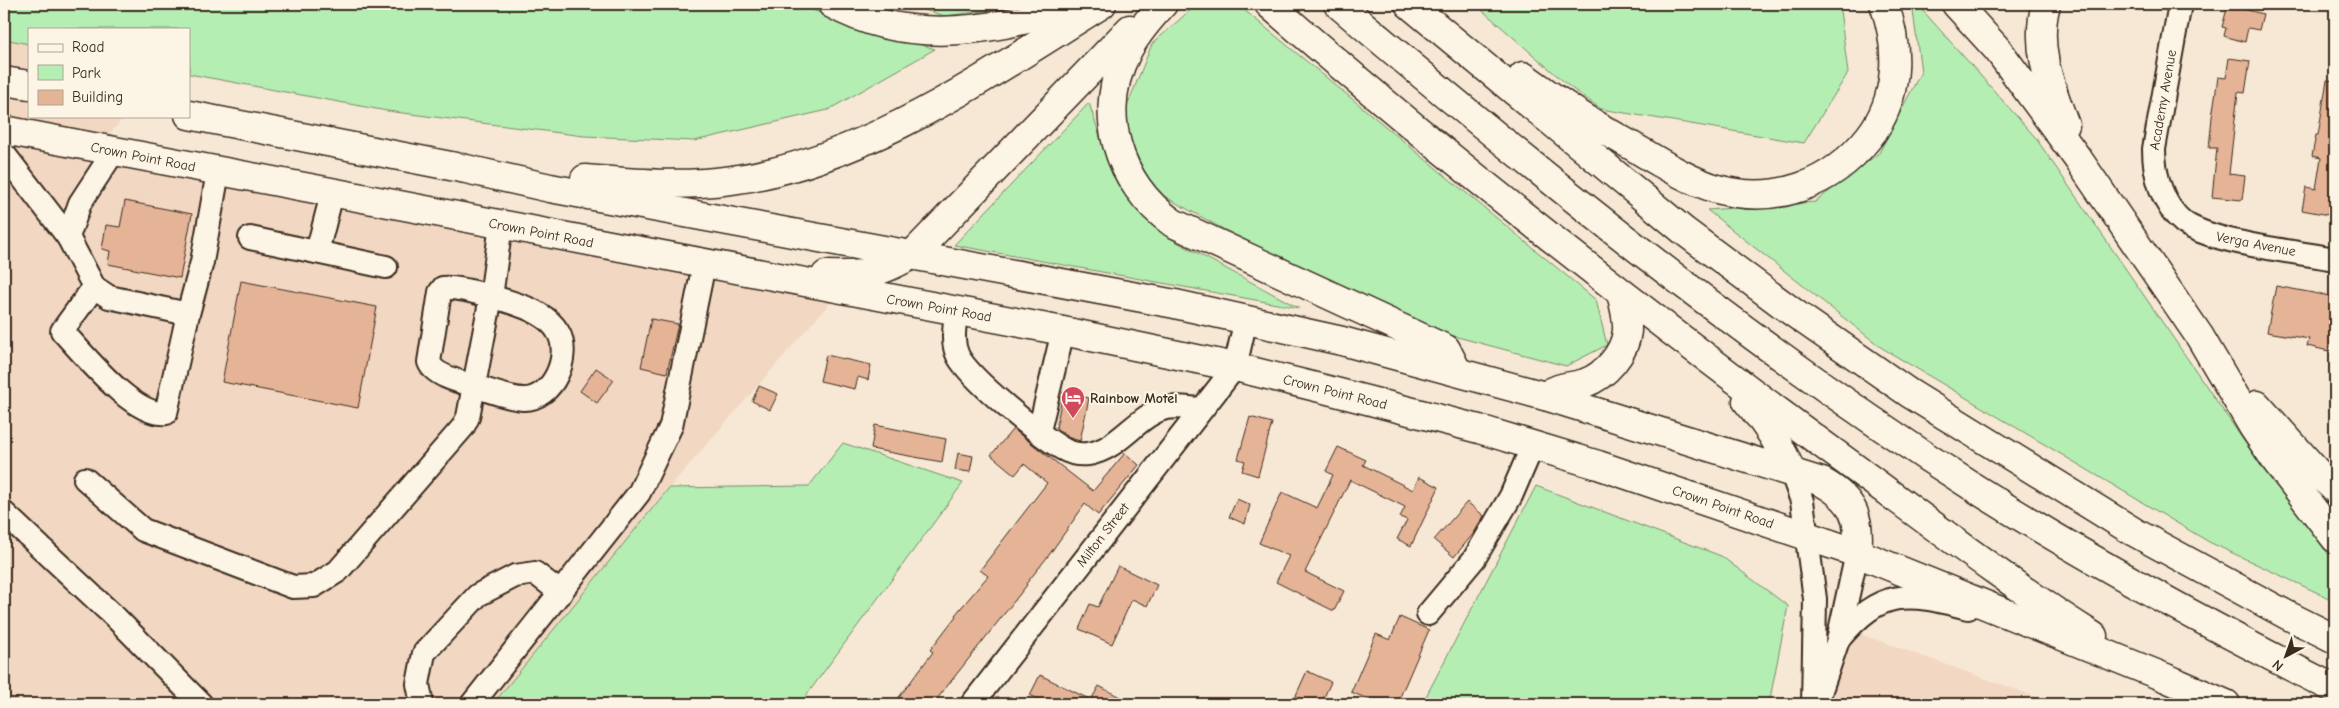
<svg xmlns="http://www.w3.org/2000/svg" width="2339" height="708" font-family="'Comic Neue',sans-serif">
<rect width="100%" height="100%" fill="#f7e8d5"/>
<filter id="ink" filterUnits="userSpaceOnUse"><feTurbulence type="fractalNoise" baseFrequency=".02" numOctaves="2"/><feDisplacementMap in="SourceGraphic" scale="10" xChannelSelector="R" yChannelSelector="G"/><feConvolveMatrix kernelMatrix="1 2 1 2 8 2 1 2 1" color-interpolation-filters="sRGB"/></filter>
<g filter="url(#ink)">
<g fill="#f2d8c2">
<path d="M4 4 189 29H29V116H125L98 148 841 290 669 488 493 704H4Z"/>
<path d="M1835 625 2057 704H1820Z"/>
</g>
<g fill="#b4eeb3" stroke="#788c68">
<path d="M4 4H805L812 10 935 49 828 110 694 141 584 136 387 111 189 74V29H29V44L4 39Z"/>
<path d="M904 4H1015L1007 8 945 16Z"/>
<path d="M1197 4H1237L1596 300 1607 345 1566 366 1420 327 1223 229 1153 190 1121 121 1152 44Z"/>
<path d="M1475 4H1846L1840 10 1848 73 1804 143 1601 109 1570 87Z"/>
<path d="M1912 4H1917L2035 137 2242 438 2335 563V601L2209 542 1882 348 1707 210 1815 202 1879 153 1921 72Z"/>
<path d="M1089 103 1113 176 1164 235 1299 308 954 245Z"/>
<path d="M843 443 963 483 800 704H493L669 488 809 486Z"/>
<path d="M1536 486 1721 556 1788 606 1769 704H1422Z"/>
</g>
<g fill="#e5b496" stroke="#3b2a1e">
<path d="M2228 5 2263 14 2259 30 2248 28 2245 42 2224 36 2226 28 2222 27Z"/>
<path d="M2229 58 2250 61 2245 93 2238 92 2229 174 2245 176 2242 200 2212 197 2217 148H2209L2212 117 2218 77 2226 78Z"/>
<path d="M2327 80 2335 81 2334 216 2302 210 2306 187 2316 189 2321 158 2312 156 2316 135H2318Z"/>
<path d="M125 201 192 214 180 278 108 264 110 251 102 249 106 225 120 227Z"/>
<path d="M241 281 377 307 358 408 222 382Z"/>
<path d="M2276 286 2335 297V318L2329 351 2307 346 2309 339 2267 332Z"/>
<path d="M651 319 678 324 667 373 641 367Z"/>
<path d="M826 355 871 365 868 380 858 377 855 389 820 381Z"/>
<path d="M596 368 614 380 597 403 580 391Z"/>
<path d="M759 386 778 394 770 410 752 401Z"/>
<path d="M1063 392 1089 398 1080 441 1070 438 1056 428Z"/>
<path d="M1250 417 1272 423 1258 476 1242 471 1245 461 1238 459Z"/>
<path d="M875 425 946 439 942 462 871 449Z"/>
<path d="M1013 429 1093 491 1125 453 1139 465 1098 515 1085 504 1049 555 1026 584 1027 585 933 704H894L933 652 930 650 956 616 955 615 988 576 980 570 1047 483 1024 464 1015 475 991 455Z"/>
<path d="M1338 447 1366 460 1363 465 1413 490 1419 477 1439 487 1411 546 1397 539 1407 520 1400 517 1405 507 1350 480 1305 572 1344 591 1334 611 1276 582 1289 556 1259 543 1282 492 1317 508 1333 475 1326 471Z"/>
<path d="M958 453 973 456 970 472 955 470Z"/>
<path d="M1237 499 1250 505 1245 524 1229 517Z"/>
<path d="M1467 502 1484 516 1474 533 1454 557 1434 540Z"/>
<path d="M1118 566 1157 585 1147 606 1132 599 1112 644 1079 629 1090 604 1098 607Z"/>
<path d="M1400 617 1429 630 1397 704H1380L1351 692 1376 634 1390 640Z"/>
<path d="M1307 671 1331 682 1321 704H1292Z"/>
<path d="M1040 675 1091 700 1099 686 1133 704H1049L1030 695Z"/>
</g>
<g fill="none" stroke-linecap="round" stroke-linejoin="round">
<g stroke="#3b2a1e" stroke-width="26">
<g id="minor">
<path d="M2180 4 2154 149C2154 174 2162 205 2183 222 2211 243 2298 252 2335 259"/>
<path d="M4 154 68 237 94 287 109 297 188 314 202 262 218 172"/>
<path d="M68 237 80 203 114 151"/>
<path d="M250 238 386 267"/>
<path d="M317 252 332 194"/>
<path d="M94 287 62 331C84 354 133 417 166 413L188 314"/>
<path d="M443 288C460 286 523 304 539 314 546 318 554 325 558 332 572 355 553 400 523 399 508 398 489 391 475 386 461 382 434 376 429 362L440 292Z"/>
<path d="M956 311C955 326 951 342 958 356 970 379 1039 435 1063 449 1070 453 1080 455 1088 454 1119 450 1138 414 1166 408 1177 406 1189 408 1200 409"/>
<path d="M1039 431 1063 331"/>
<path d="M1791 471 1802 501 1815 599 1813 704"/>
<path d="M85 479 143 530 293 587 314 586 338 571 463 427 468 417 491 297 501 225"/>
<path d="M4 513 116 618 201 704"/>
<path d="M1428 614 1474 559 1511 496 1533 445"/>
<path d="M1838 640C1881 588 1906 592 1968 608"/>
<path d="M1819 696 1838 640 1857 553"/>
<path d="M422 704 418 684 424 653 478 595 515 576 535 573 561 593"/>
<path d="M472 704 639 493 671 426 704 264"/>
<path d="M972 704 1235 367 1246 319"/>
</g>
</g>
<g stroke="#3b2a1e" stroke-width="31">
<g id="highway">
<path d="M832 4C911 48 1000 30 1081 4"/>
<path d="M1163 4C1150 18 1137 33 1128 50 1095 111 1117 183 1173 223L1446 349 1457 371"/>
<path d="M1269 4C1449 161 1637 308 1829 449 1916 512 2002 579 2093 636"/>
<path d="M1338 4C1541 176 1749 344 1973 487 2090 561 2212 627 2335 689"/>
<path d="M1409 4 1684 231 1794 313 1909 393 2134 532 2287 615 2335 639"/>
<path d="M1956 4 1998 50 2078 159 2200 337 2253 427 2276 461 2335 538"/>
<path d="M2046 4C2034 47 2050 85 2065 125"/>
<path d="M1523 76C1558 102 1594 125 1632 146 1659 162 1687 180 1717 189 1776 205 1831 185 1869 137 1899 99 1900 48 1884 4"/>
<path d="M4 81 29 85"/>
<path d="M189 115 466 169 550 188 1175 304 1342 341 1545 396 1822 482C1854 500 1861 518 1857 553"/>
<path d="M4 130 1063 331 1235 367 1324 389 1479 429 1598 465 1857 553 2166 678 2226 704"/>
<path d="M585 179C634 183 683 187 732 180 867 161 989 74 1102 4"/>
<path d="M826 275C866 276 878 274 913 254L1130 29"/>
<path d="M1545 396C1561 385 1568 388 1585 383 1605 376 1625 353 1627 331 1628 318 1624 306 1621 293"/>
<path d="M1747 401C1766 423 1780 444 1791 471"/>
<path d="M2257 405 2317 472 2335 489"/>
</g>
</g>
<use href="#minor" stroke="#fcf5e5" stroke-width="22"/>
<use href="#highway" stroke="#fcf5e5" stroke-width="28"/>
</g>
</g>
<defs>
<g id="hotel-pin" transform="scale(1.25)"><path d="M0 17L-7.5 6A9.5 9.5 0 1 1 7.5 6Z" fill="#d1495b" stroke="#fcf5e5"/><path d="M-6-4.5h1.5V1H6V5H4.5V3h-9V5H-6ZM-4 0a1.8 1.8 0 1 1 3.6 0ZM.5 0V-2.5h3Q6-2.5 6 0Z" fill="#fff"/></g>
</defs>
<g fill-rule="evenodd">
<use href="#hotel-pin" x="1073" y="398"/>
</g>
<g text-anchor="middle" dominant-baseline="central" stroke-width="4" stroke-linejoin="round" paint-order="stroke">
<g font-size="14" fill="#3b2a1e" stroke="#fcf5e5">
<text transform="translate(2163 100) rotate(-80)">Academy Avenue</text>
<text transform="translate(143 157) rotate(11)">Crown Point Road</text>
<text transform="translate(541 233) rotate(11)">Crown Point Road</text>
<text transform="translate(2256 244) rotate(11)">Verga Avenue</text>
<text transform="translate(939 308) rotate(10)">Crown Point Road</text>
<text transform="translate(1335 392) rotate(14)">Crown Point Road</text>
<text transform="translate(1723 507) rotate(19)">Crown Point Road</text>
<text transform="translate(1103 535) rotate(-52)">Milton Street</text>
</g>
<g font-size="14" font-weight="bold" fill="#3b2a1e" stroke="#fcf5e5" text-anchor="start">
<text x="1090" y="398">Rainbow Motel</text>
</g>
</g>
<rect width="2339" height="708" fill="none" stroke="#fcf5e5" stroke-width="20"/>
<rect x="10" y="10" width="2319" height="688" fill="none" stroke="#3b2a1e" stroke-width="2" filter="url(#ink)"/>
<rect x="28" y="28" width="162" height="90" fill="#fcf5e5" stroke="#afa495"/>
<rect x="38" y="44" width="25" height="8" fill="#fcf5e5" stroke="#afa495"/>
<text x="72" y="52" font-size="15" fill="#3b2a1e">Road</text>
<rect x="38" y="65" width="25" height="15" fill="#b4eeb3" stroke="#afa495"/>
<text x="72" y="78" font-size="15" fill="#3b2a1e">Park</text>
<rect x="38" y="90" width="25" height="15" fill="#e5b496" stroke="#afa495"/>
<text x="72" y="102" font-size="15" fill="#3b2a1e">Building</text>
<g transform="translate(2286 656) rotate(221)" stroke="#fcf5e5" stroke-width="4" paint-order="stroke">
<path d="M0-4L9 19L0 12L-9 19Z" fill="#3b2a1e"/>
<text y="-8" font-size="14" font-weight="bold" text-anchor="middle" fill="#3b2a1e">N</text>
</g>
</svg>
